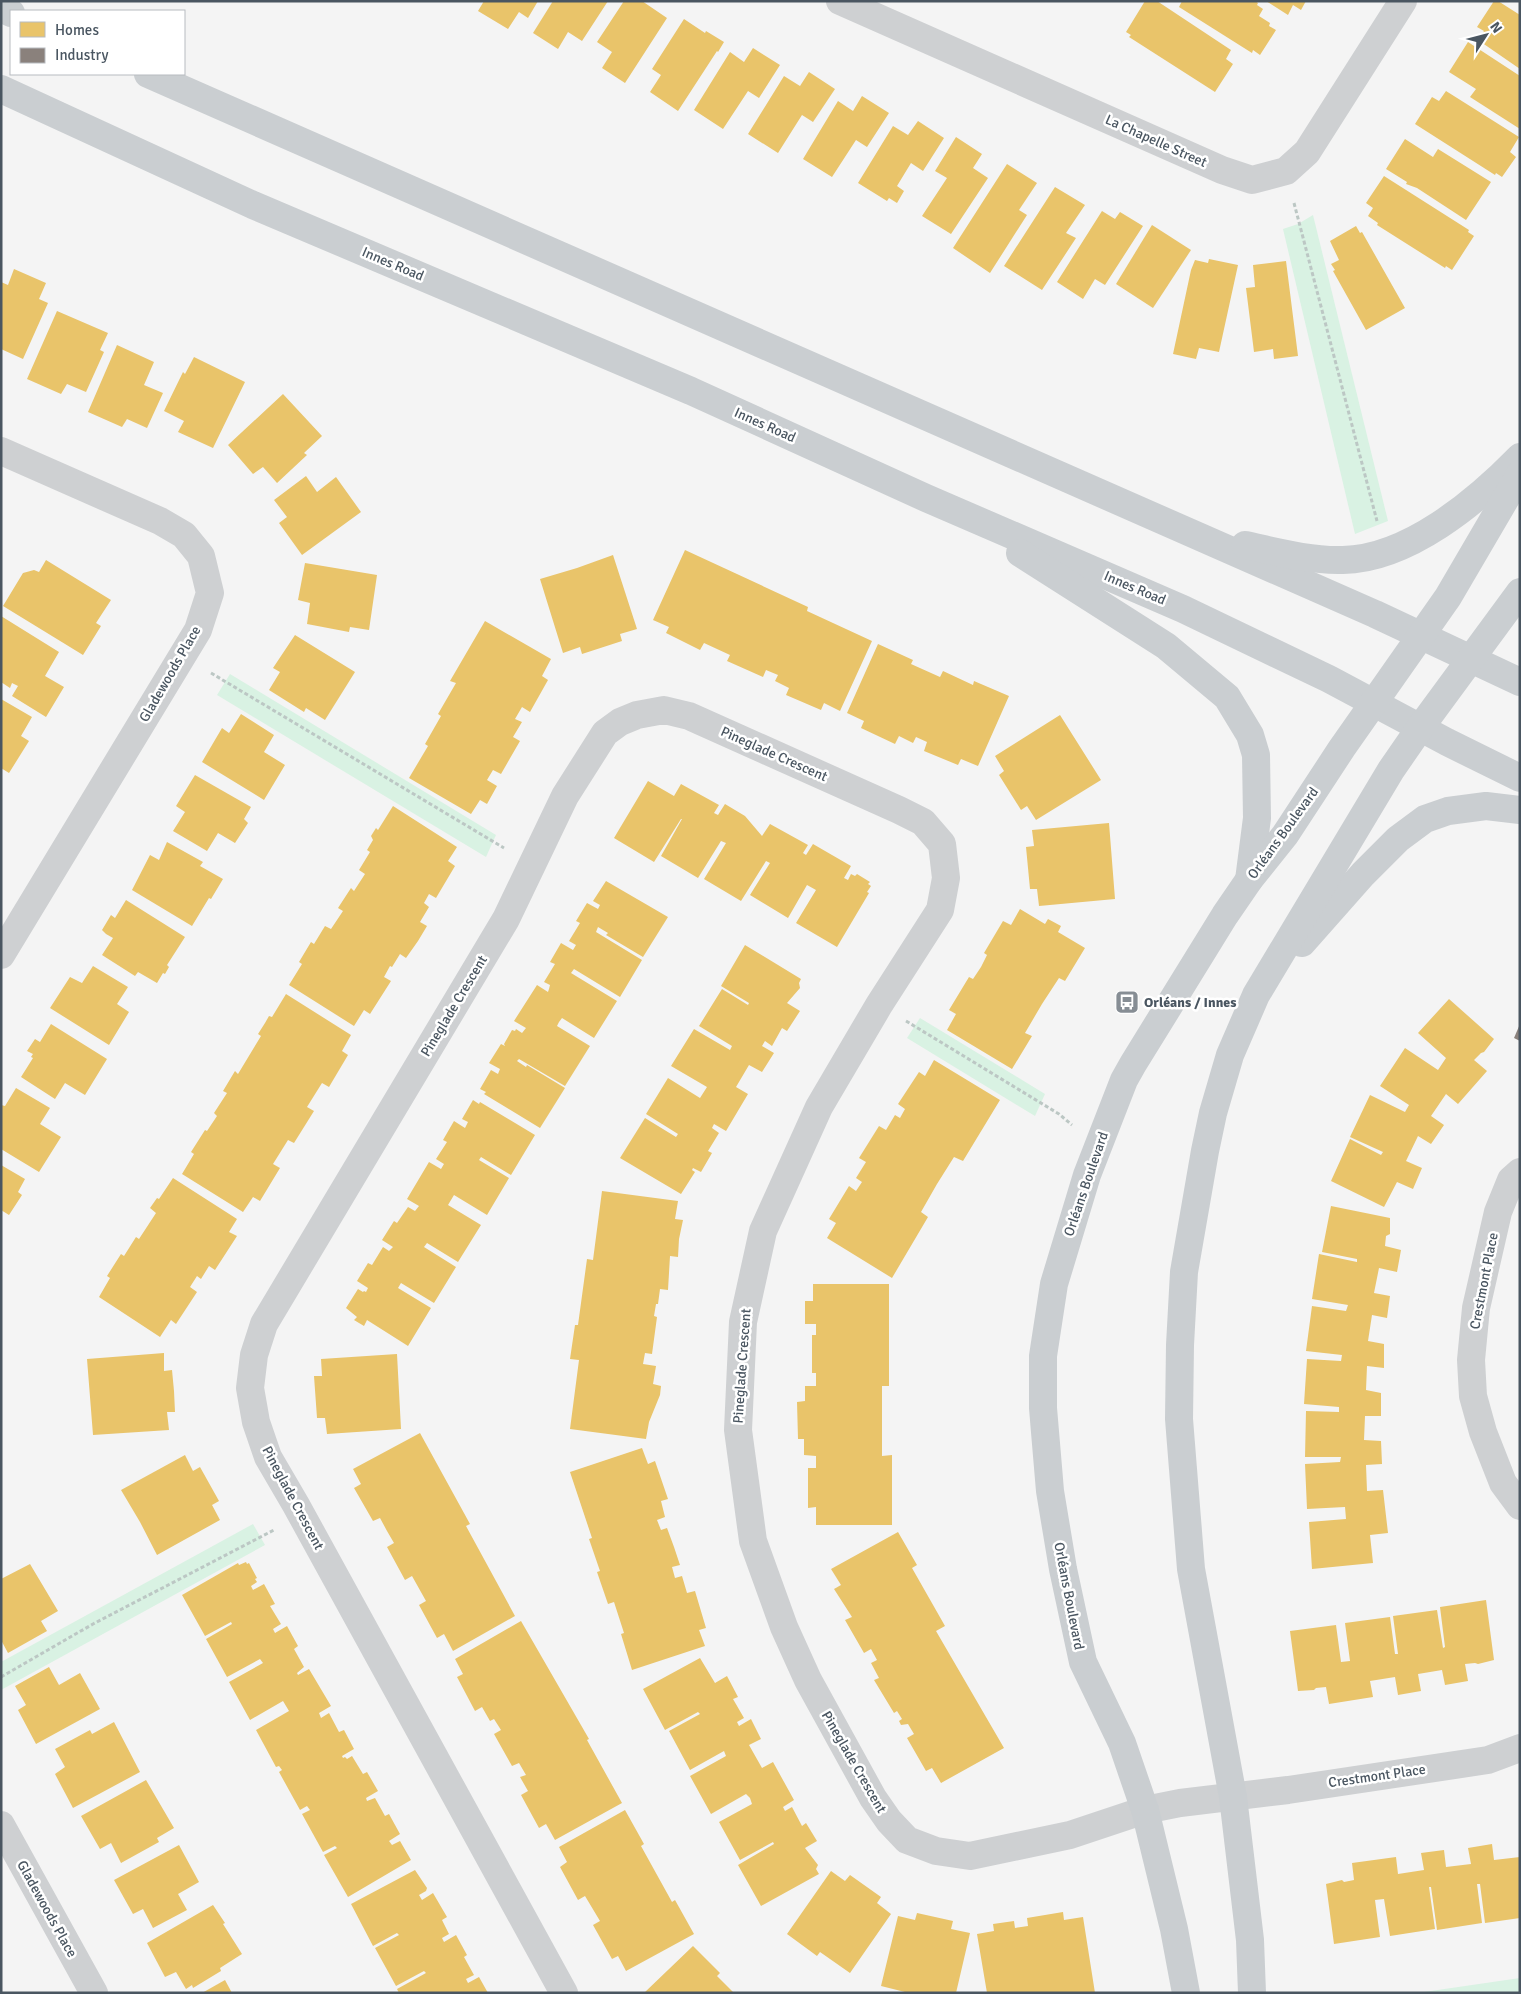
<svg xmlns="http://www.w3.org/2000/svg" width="1521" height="1994" font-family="Signika,sans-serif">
<rect width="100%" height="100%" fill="#f4f4f4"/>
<g fill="#d9f2e3">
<path d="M1313 215 1388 521 1355 534 1283 229 1298 224Z"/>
<path d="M230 674 496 835 486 857 217 695Z"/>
<path d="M920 1018 1045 1094 1035 1116 907 1038Z"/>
<path d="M253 1524 265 1545 1 1690V1662Z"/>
<path d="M1520 1978V1993H1417Z"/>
</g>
<g fill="#e9c46a">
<path d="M484 1H538L528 18 519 12 508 29 478 11Z"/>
<path d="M553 1H608L582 41 568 32 558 49 533 33Z"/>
<path d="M624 1H642L667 18 625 83 602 68 612 52 597 42Z"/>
<path d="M1145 1H1157L1231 50 1226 59 1233 64 1215 92 1129 37 1131 35 1126 32Z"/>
<path d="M1182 1H1255L1258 3 1257 5 1263 9 1259 16 1270 23 1269 26 1276 30 1260 55 1253 50 1252 53 1179 7Z"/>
<path d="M1266 1H1306L1301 10 1293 5 1288 15Z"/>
<path d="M1494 1H1498L1520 15V69L1478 40 1484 31 1477 27Z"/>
<path d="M684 19 705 33 706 31 724 42 718 52 717 51 678 111 650 92 661 75 652 69Z"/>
<path d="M1468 42 1520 76V129L1470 97 1476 89 1449 72Z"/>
<path d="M753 48 780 65 759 98 748 91 723 129 694 110 730 52 744 62Z"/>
<path d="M809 72 835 89 813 122 802 115 778 153 748 134 784 76 800 86Z"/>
<path d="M1446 91 1519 137 1510 152 1516 157 1502 177 1496 173 1495 175 1415 124 1432 97 1439 101Z"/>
<path d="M862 96 889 113 867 147 856 140 832 177 803 159 838 101 853 111Z"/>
<path d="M918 121 944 138 923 171 911 163 897 186 904 191 897 203 889 198 887 201 858 183 893 126 908 135Z"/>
<path d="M956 137 982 154 973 168 988 178 951 234 922 216 947 178 935 171Z"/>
<path d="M1405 139 1433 157 1438 149 1491 182 1466 220 1417 188 1406 184 1407 182 1386 169Z"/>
<path d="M1007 164 1037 183 1019 210 1027 215 990 273 953 248Z"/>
<path d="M1384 176 1469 230 1468 232 1474 236 1452 270 1446 266 1445 268 1377 225 1378 223 1368 216 1373 208 1366 203Z"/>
<path d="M1055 187 1085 205 1066 233 1076 238 1042 290 1004 266Z"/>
<path d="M1102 211 1115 219 1120 212 1143 226 1105 285 1095 279 1083 299 1057 282Z"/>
<path d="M1152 225 1191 250 1153 308 1116 284Z"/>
<path d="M1356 226 1360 233 1362 232 1405 308 1366 330 1333 271 1335 270 1331 264 1339 260 1330 241Z"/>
<path d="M1209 259 1238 265 1219 352 1199 348 1196 359 1173 354 1191 270 1195 260 1208 263Z"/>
<path d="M1286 261 1298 356 1274 359 1273 349 1254 352 1246 288 1255 287 1253 265Z"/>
<path d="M14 269 46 283 39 299 48 303 23 359 1 349V282L8 285Z"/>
<path d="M57 311 108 333 100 350 104 352 86 392 67 384 61 394 27 379Z"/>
<path d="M117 345 154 362 144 385 163 393 147 428 127 419 122 427 88 412Z"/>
<path d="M194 357 245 382 213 448 178 432 184 421 164 411 183 372 185 374Z"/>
<path d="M283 394 322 436 304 453 307 455 277 483 263 467 253 474 228 445Z"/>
<path d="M306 476 317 492 336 477 361 512 302 555 279 523 287 517 274 500Z"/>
<path d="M685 550 808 607 807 611 872 641 840 711 824 703 821 710 786 695 789 688 775 681 778 675 766 670 763 677 727 661 730 655 704 643 700 650 666 633 669 627 653 620Z"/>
<path d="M613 555 637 629 620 634 622 641 582 654 580 647 563 653 540 579 577 568Z"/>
<path d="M46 560 111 600 96 623 101 626 83 655 3 606 23 573 34 570 39 572Z"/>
<path d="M305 563 377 575 369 630 350 627 349 632 307 624 310 603 298 600Z"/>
<path d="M1 616 59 652 45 676 64 687 46 717 12 696 18 686 12 683 10 688 1 682Z"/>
<path d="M485 621 551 659 542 676 548 680 530 712 522 707 515 719 522 722 513 737 520 741 501 774 493 770 487 780 497 786 487 804 480 800 471 814 409 778 428 746 425 744 441 716 438 714 456 683 450 681Z"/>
<path d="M295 635 355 672 325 720 306 708 304 712 269 690 280 672 273 668Z"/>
<path d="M878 644 913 660 911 664 940 677 943 671 973 685 974 681 1009 696 978 766 961 759 958 765 924 751 927 742 916 737 913 743 899 736 895 744 861 728 864 721 847 713Z"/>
<path d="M1 699 32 717 21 736 29 741 9 773 1 768Z"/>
<path d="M241 714 274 735 264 752 285 765 264 800 202 762 222 728 229 733Z"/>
<path d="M1060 715 1101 780 1036 820 1027 806 1021 810 999 775 1004 771 995 756Z"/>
<path d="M195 775 251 807 244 819 248 823 235 843 218 833 207 851 173 831 185 812 176 806Z"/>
<path d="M648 781 674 796 681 784 719 805 714 813 718 815 725 804 745 816 762 836 770 824 808 845 803 853 806 855 813 844 851 866 844 878 848 880 851 874 855 876 857 874 870 882 868 884 871 886 867 892 869 893 837 947 796 923 816 890 807 885 788 918 750 895 770 863 766 861 741 901 704 879 726 843 721 841 698 878 661 856 682 819H681L654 862 614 838Z"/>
<path d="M393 806 457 847 448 861 455 866 436 898 429 894 424 903 429 907 420 922 427 926 418 941 406 958 400 954 392 967 390 966 384 977 391 981 370 1014 364 1010 354 1026 289 985 302 964 299 962 311 942 314 944 325 926 331 929 343 911 338 908 351 888 354 891 365 874 359 870 370 852 367 850 373 840 371 836 376 828 378 830Z"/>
<path d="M1109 823 1115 899 1039 906 1037 889H1030L1026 847 1034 846 1032 830Z"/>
<path d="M167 842 203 862 200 866 223 879 211 899 209 898 192 926 132 890 150 855 159 860Z"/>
<path d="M606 881 668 917 643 957 606 935 608 933 598 927 596 932 642 960 620 997 574 969 571 973 617 1001 594 1038 562 1018 559 1022 557 1026 590 1046 565 1086 519 1059 517 1061 526 1067 527 1065 565 1088 540 1128 484 1094 486 1092 480 1089 491 1070 498 1074 500 1069 489 1063 501 1044 505 1046 504 1044 512 1030 515 1031 516 1029 522 1033 526 1028 514 1021 537 985 548 992 549 989 550 985 544 982 555 964 550 962 561 943 573 950 576 945 569 941 580 923 576 921 587 903 598 909 600 905 593 901Z"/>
<path d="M126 900 185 937 167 965 169 967 165 974 163 973 157 983 138 972 135 976 102 955 113 938 106 934 102 930 111 915 115 918Z"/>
<path d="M1020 909 1045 924 1048 919 1061 926 1058 932 1085 948 1065 981 1059 978 1042 1004 1025 1033 1032 1036 1012 1069 947 1030 956 1014 949 1010 969 977 973 979 981 967 987 955 984 953 1003 921 1011 925Z"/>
<path d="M745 945 801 979 799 983 800 988 787 1003 800 1011 787 1031 782 1028 772 1046 765 1041 762 1046 774 1053 762 1072 749 1065 736 1087 748 1094 726 1131 714 1124 712 1128 719 1133 708 1151 712 1153 701 1172 693 1168 692 1170 695 1172 681 1194 620 1158 645 1118 676 1137 678 1134 646 1114 668 1078 700 1098 707 1087 671 1066 694 1029 730 1050 732 1046 699 1026 722 989 748 1005 749 1003 721 986Z"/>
<path d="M93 966 128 987 117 1004 129 1012 109 1045 50 1008 70 977 82 983Z"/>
<path d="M286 994 351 1035 342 1051 348 1055 329 1087 322 1083 307 1107 314 1111 294 1143 288 1140 273 1164 280 1168 260 1201 253 1197 243 1212 182 1174 194 1154 191 1152 205 1130 207 1131 217 1116 214 1113 227 1093 223 1091 235 1071 238 1074 261 1036 258 1034 265 1023 269 1016 272 1017Z"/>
<path d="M1449 999 1494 1039 1484 1052 1481 1053 1474 1060 1487 1071 1458 1104 1446 1094 1431 1116 1444 1125 1431 1144 1418 1136 1406 1161 1422 1168 1413 1189 1397 1182 1384 1207 1331 1181 1350 1139 1381 1155 1383 1152 1350 1137 1370 1095 1405 1112 1409 1105 1380 1086 1405 1048 1438 1070 1446 1058 1418 1033Z"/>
<path d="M51 1024 107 1059 85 1095 65 1083 55 1099 21 1077 33 1058 31 1057 33 1054 27 1051 35 1039 40 1042Z"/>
<path d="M934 1060 1000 1100 963 1161 954 1157 937 1184 921 1212 928 1217 892 1278 827 1238 836 1223 829 1219 849 1186 856 1191 862 1182 856 1178 866 1162 859 1158 879 1126 886 1130 895 1115 900 1118 905 1109 898 1104 919 1072 925 1076Z"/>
<path d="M16 1088 50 1108 40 1124 61 1137 39 1172 1 1149V1105L5 1106Z"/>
<path d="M473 1100 479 1104 480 1102 535 1135 511 1175 481 1157 479 1160 509 1178 487 1215 454 1195 448 1205 481 1225 458 1262 427 1243 424 1247 456 1267 434 1303 401 1283 398 1288 431 1308 408 1346 367 1320 364 1326 354 1320 357 1317 346 1308 358 1289 363 1292 364 1291 366 1292 368 1288 357 1281 368 1263 372 1265 383 1247 389 1251 393 1247 382 1240 394 1221 397 1223 408 1207 415 1211 419 1206 407 1199 429 1162 441 1169 444 1164 436 1159 447 1142 443 1140 454 1121 465 1128 468 1122 462 1119Z"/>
<path d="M1 1165 25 1179 18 1192 22 1195 9 1215 1 1210Z"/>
<path d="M173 1178 237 1219 229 1232 237 1236 215 1270 209 1266 201 1279 197 1276 190 1287 197 1292 176 1324 171 1320 160 1337 99 1297 110 1278 107 1276 121 1254 124 1256 136 1237 139 1239 156 1213 150 1208 157 1198 159 1199Z"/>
<path d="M602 1191 678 1201 675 1219 683 1220 679 1239 678 1257 670 1256 668 1290 660 1289 658 1304H656L654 1316 657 1317 652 1354 645 1353 643 1364 656 1366 653 1384 661 1386 660 1395 649 1422 646 1439 570 1429 579 1360 570 1359 575 1325H578L587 1259 593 1260Z"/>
<path d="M1331 1206 1390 1218V1234L1386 1236 1385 1246 1401 1250 1397 1272 1379 1268 1374 1293 1390 1296 1387 1318 1372 1315 1368 1341 1384 1344V1368L1367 1366 1366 1390 1381 1393V1416H1365L1364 1440 1381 1441 1382 1464 1366 1465 1367 1491 1383 1490 1388 1533 1370 1535 1373 1563 1312 1569 1309 1522 1346 1519 1345 1507 1307 1509 1305 1464 1340 1462 1341 1457H1305L1306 1411 1339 1412V1407L1304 1404 1307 1359 1341 1361 1342 1355 1306 1351 1312 1306 1346 1311 1348 1305 1312 1299 1319 1254 1357 1262V1259L1322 1252Z"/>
<path d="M813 1284H889V1386H882V1456L892 1455V1525H816V1507L808 1508V1468H816V1456L804 1455V1439H798L797 1402 805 1401V1386H816V1373H812V1335H816V1324H805V1301H813Z"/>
<path d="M164 1353V1371L172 1370 174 1391 175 1412H167L169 1430 93 1435 87 1359Z"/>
<path d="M397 1354 401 1429 327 1434 325 1418H317L314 1376H322L321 1359Z"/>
<path d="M420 1433 470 1524 466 1526 515 1616 453 1651 444 1634 437 1638 419 1605 426 1601 412 1576 405 1580 387 1547 394 1543 387 1531 380 1518 373 1521 354 1488 361 1484 353 1469Z"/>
<path d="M642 1448 648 1464 655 1461 668 1499 661 1501 665 1517 657 1520 661 1530 667 1528 674 1547 680 1565 672 1567 675 1578 682 1576 687 1593 695 1591 706 1628 699 1630 705 1646 632 1670 621 1634 624 1633 614 1602 608 1604 597 1572 600 1571 589 1539 592 1538 570 1472Z"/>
<path d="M185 1455 193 1471 200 1467 219 1501 212 1505 220 1520 157 1555 140 1522 121 1490Z"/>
<path d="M898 1532 917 1565 912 1568 945 1626 936 1631 1004 1748 941 1783 932 1768 926 1771 907 1738 914 1734 908 1724 901 1725 899 1721 902 1719 897 1711 894 1713 874 1680 879 1678 871 1663 877 1660 871 1649 864 1653 845 1620 852 1617 834 1589 841 1585 831 1569Z"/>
<path d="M246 1562 247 1564 249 1563 257 1578 255 1579 257 1582 251 1586 253 1590 264 1584 275 1604 270 1606 281 1624 273 1629 275 1633 287 1626 298 1646 294 1649 304 1667 297 1673 298 1675 309 1669 331 1706 319 1713 321 1718 329 1713 339 1732 344 1730 354 1749 342 1756 343 1758 345 1757 347 1759 352 1756 363 1774 367 1772 378 1791 366 1798 367 1801 375 1798 385 1816 389 1814 400 1834 389 1841 392 1845 400 1841 411 1860 348 1897 324 1855 337 1848 335 1846 323 1852 302 1814 310 1810 307 1806 300 1810 279 1772 282 1770 279 1766 276 1767 256 1730 289 1711 283 1701 250 1720 229 1682 263 1663 260 1659 227 1677 206 1639 232 1624 231 1622 205 1636 182 1595 238 1563 239 1565Z"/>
<path d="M30 1564 58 1611 41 1621 47 1631 8 1653 1 1640V1579Z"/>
<path d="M1486 1600 1494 1660 1478 1664 1475 1663 1465 1664 1468 1681 1445 1685 1442 1670 1418 1674 1421 1691 1398 1695 1395 1677 1370 1681 1373 1697 1329 1704 1326 1687 1316 1688 1314 1690 1298 1691 1290 1631 1336 1625 1341 1662 1350 1661 1345 1623 1390 1617 1395 1654H1398L1393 1616 1437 1610 1443 1648 1445 1647 1440 1607Z"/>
<path d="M521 1621 589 1739 587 1740 622 1803 555 1840 546 1824 539 1828 521 1795 528 1791 520 1777 526 1775 519 1763 512 1766 494 1734 501 1730 494 1719 490 1721 482 1707 475 1711 457 1677 463 1674 455 1659Z"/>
<path d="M700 1658 715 1683 727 1676 738 1697 733 1699 744 1718 737 1722 739 1726 751 1719 761 1739 749 1745 762 1768 773 1762 794 1800 783 1807 785 1811 792 1807 802 1826 806 1823 817 1841 805 1848 818 1865 816 1869 819 1874 761 1906 738 1865 774 1844 773 1842 740 1860 719 1822 752 1804 750 1798 746 1794 711 1814 690 1776 726 1756 724 1751 690 1770 669 1731 700 1714 698 1712 665 1730 643 1689Z"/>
<path d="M49 1667 59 1685 80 1673 100 1709 36 1744 18 1710 26 1705 15 1686Z"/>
<path d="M114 1722 140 1772 73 1808 55 1774 65 1767 55 1749 90 1730 92 1734Z"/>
<path d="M146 1780 174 1828 157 1838 159 1842 121 1863 111 1843 100 1849 81 1816Z"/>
<path d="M625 1810 644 1844 641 1846 672 1902 675 1900 694 1934 626 1971 618 1956 612 1959 593 1925 600 1921 585 1896 578 1900 560 1867 567 1862 559 1847Z"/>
<path d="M1492 1844 1494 1860 1520 1857V1918L1485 1923 1480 1884H1477L1482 1923 1437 1930 1431 1887H1429L1435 1929 1390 1936 1384 1899 1375 1900 1380 1937 1334 1944 1326 1884 1342 1880 1344 1882 1354 1880 1352 1863 1396 1857 1398 1874 1424 1870 1421 1853 1444 1850 1446 1867 1471 1864 1468 1848Z"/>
<path d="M179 1845 199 1882 178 1894 187 1910 153 1928 143 1909 133 1914 114 1880Z"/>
<path d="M415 1870 427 1888 426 1891 419 1895 422 1900 433 1893 447 1917 442 1920 449 1934 442 1938 444 1942 456 1935 467 1955 464 1957 474 1975 466 1979 468 1983 479 1977 488 1993H399L397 1989 426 1973 424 1971 396 1986 375 1948 399 1935 397 1933 373 1946 351 1904Z"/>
<path d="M831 1871 845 1881 850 1875 881 1897 877 1903 891 1914 850 1973 820 1952 817 1956 787 1934Z"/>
<path d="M213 1905 225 1923 223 1924 242 1954 220 1968 221 1971 193 1988 192 1985 186 1989 176 1972 165 1977 147 1943Z"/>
<path d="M1063 1912 1064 1920 1083 1917 1095 1993H987L977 1934 994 1931 993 1924 1014 1921 1015 1928 1028 1926 1027 1918Z"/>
<path d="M917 1913 953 1921 951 1929 970 1933 956 1993H909L881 1986 898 1916 915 1920Z"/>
<path d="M693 1946 720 1973 717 1976 734 1993H644Z"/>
<path d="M225 1980 232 1993H202Z"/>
</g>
<path fill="#8a817c" d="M1520 1024V1041L1514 1038Z"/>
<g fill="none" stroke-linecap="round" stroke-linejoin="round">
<g stroke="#bcc7c4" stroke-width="3" stroke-dasharray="4 2.5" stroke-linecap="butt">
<path d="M1294 203 1377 521"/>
<path d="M211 673 504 848"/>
<path d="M906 1021 1059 1114 1072 1125"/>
<path d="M1 1677 93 1624 274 1530"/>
</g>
<g stroke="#ced0d2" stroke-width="28">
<path d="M840 1 1222 170 1252 180 1286 171 1307 152 1403 1"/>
<path d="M1 451 160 521 184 535 201 556 210 593 198 630 1 955"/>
<path d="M1520 1172 1511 1180 1498 1212 1476 1308 1471 1360 1473 1396 1483 1432 1503 1483 1520 1506"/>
<path d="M1 1825 94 1993"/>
<path d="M564 1993 296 1505 268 1457 256 1422 250 1388 254 1355 264 1324 506 919 565 796 605 733 620 722 637 715 664 710 689 716 899 810 923 822 942 844 946 878 940 910 879 1005 819 1107 763 1231 743 1322 738 1430 753 1541 784 1627 808 1680 873 1798 889 1821 907 1840 936 1851 970 1856 1070 1835 1145 1810 1180 1803 1288 1790 1488 1760 1520 1748"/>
</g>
<g stroke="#caced1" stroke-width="28">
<path d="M1 8 11 13"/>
<path d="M148 74 1375 614 1520 682"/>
<path d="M1 89 253 205 691 391 926 498 1183 609 1329 679 1447 742 1520 778"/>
<path d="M1245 545C1277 552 1310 561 1343 560 1408 559 1476 502 1520 457"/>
<path d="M1020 553 1166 646 1227 697 1250 735 1256 755 1257 818 1249 880"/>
<path d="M1302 943 1363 874 1398 839 1425 819 1448 811 1486 806 1520 810"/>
<path d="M1186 1993 1174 1929 1145 1810 1122 1743 1083 1662 1063 1569 1050 1491 1043 1408V1356L1054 1284 1087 1175 1124 1080 1133 1064 1225 915 1249 880 1285 835 1342 748 1448 597 1520 474"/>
<path d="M1252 1993 1250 1940 1233 1797 1191 1569 1179 1419 1180 1345 1184 1272 1205 1151 1213 1113 1230 1055 1256 995 1391 770 1420 728 1520 592"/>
</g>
</g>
<defs>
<g id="bus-square" transform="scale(1.25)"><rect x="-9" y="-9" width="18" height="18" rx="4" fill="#868d94" stroke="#fff"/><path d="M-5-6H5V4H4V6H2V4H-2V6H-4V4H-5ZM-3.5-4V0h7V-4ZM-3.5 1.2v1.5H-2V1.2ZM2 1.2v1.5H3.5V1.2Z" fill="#fff"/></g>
</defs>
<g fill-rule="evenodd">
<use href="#bus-square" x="1127" y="1002"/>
</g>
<g text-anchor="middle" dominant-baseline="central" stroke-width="5" stroke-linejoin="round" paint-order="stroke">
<g font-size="14" fill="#4a5661" stroke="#fff">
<text transform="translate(1156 141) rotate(24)">La Chapelle Street</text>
<text transform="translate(393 264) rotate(23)">Innes Road</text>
<text transform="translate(765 425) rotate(24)">Innes Road</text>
<text transform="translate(1135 588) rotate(23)">Innes Road</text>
<text transform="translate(170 674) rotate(-60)">Gladewoods Place</text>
<text transform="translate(774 754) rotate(24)">Pineglade Crescent</text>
<text transform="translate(1283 833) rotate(-54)">Orléans Boulevard</text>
<text transform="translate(454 1006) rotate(-59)">Pineglade Crescent</text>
<text transform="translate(1086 1184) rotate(-71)">Orléans Boulevard</text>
<text transform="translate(1484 1281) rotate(-79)">Crestmont Place</text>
<text transform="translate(742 1366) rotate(-86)">Pineglade Crescent</text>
<text transform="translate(293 1498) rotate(62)">Pineglade Crescent</text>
<text transform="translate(1069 1596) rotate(79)">Orléans Boulevard</text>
<text transform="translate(854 1762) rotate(60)">Pineglade Crescent</text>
<text transform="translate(1377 1776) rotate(-8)">Crestmont Place</text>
<text transform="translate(47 1909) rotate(61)">Gladewoods Place</text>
</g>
<g font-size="14" font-weight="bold" fill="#4a5661" stroke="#fff" text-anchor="start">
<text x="1144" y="1002">Orléans / Innes</text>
</g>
</g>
<rect width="1521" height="1994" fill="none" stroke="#4a5661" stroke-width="5"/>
<rect x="10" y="10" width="175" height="65" fill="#ffffff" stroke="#b7bbc0"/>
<rect x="20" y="22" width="25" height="15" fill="#e9c46a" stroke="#b7bbc0"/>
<text x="55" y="35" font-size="15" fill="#4a5661">Homes</text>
<rect x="20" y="48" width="25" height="15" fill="#8a817c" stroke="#b7bbc0"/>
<text x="55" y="60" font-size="15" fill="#4a5661">Industry</text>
<g transform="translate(1486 35) rotate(54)" stroke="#ffffff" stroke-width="4" paint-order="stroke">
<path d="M0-4L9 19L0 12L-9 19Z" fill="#4a5661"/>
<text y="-8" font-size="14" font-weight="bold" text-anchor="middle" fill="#4a5661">N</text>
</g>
</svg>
